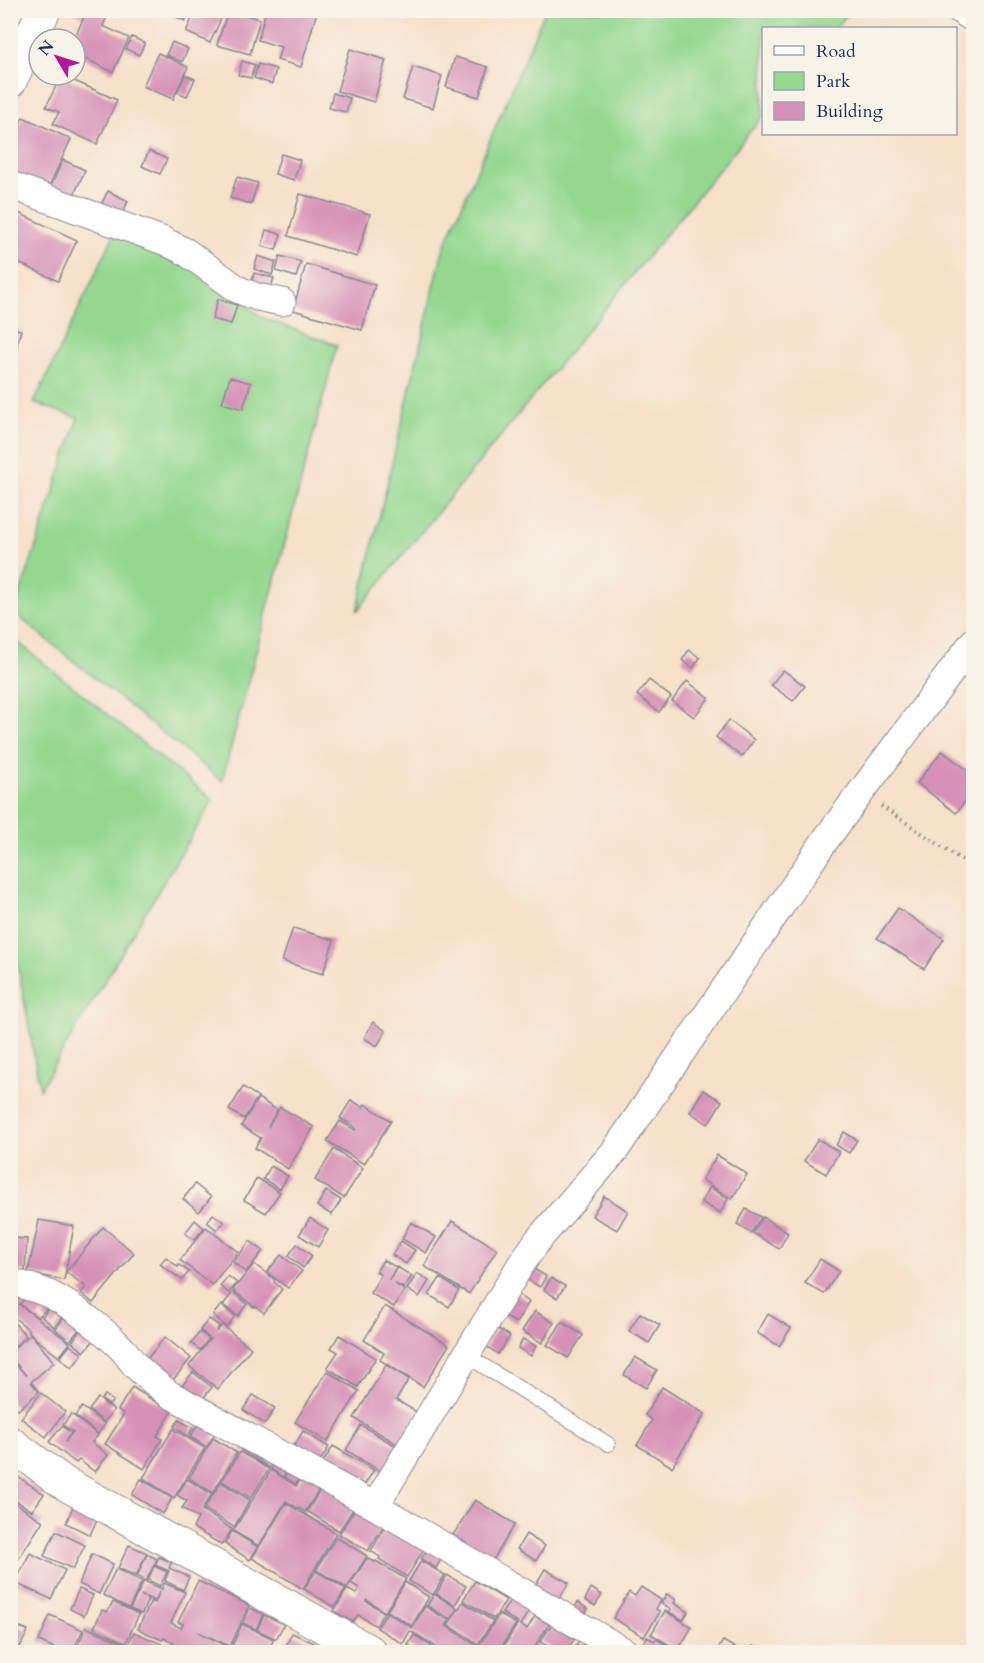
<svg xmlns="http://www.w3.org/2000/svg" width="984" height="1663" font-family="Cardo,serif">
<rect width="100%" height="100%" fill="#f7f3e8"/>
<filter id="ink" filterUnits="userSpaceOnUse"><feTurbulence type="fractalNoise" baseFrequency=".0167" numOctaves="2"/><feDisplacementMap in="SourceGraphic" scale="12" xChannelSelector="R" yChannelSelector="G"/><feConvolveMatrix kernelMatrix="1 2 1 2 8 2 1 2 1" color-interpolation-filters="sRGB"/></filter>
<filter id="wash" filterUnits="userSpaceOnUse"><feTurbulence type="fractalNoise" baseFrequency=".008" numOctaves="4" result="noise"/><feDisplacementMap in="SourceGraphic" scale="24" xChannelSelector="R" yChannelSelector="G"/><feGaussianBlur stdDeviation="1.35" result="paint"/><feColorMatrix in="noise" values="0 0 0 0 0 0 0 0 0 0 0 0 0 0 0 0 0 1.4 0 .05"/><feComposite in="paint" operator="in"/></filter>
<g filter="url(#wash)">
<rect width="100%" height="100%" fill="#f5e0c8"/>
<g fill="#94d890" stroke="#588477" stroke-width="1.5">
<path d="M545 11H850L836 28H764L763 116 357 611 443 250Z"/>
<path d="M114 235 186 252 261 317 337 345 222 781 14 613 78 418 34 403Z"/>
<path d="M14 639 213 800 40 1089 11 926 10 653Z"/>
</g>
<g id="blocks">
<g fill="#d692b6">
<path d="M70 10H110L103 26 129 38 113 72 75 54 74 39 84 17Z"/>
<path d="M162 10H190L185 21Z"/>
<path d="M196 10H225L210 43 186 32Z"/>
<path d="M228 10 260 19 250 54 217 45Z"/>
<path d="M266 10H311L317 12 301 67 277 60 281 47 258 40Z"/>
<path d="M132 37 145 43 139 55 126 49Z"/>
<path d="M172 42 188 49 182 62 166 55Z"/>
<path d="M350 49 386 60 374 102 337 91Z"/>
<path d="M158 53 188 67 173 99 143 86Z"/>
<path d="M455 57 488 67 479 97 446 87Z"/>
<path d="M242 61 255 65 251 78 238 75Z"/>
<path d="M258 64 276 69 272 84 254 78Z"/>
<path d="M413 67 442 76 433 108 403 99Z"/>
<path d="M61 75 117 100 97 144 53 124 59 112 46 107Z"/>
<path d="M185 75 195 79 187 96 177 92Z"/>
<path d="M333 93 350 98 346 112 329 108Z"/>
<path d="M23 117 71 139 48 188 10 171V143Z"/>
<path d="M149 151 167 159 160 174 142 166Z"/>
<path d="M281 154 300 160 294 180 275 174Z"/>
<path d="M63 160 85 170 73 197 51 186Z"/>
<path d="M237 177 258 183 251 204 230 198Z"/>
<path d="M108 191 128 201 121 217 100 207Z"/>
<path d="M300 194 370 214 357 257 288 236Z"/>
<path d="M10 209 77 240 58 281 10 259Z"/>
<path d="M266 230 281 234 276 250 262 246Z"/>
<path d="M258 256 276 262 272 275 254 269Z"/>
<path d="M280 256 301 262 296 277 276 271Z"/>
<path d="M306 264 375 285 362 330 293 310Z"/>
<path d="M254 273 274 278 270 290 251 284Z"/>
<path d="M218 299 237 305 231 324 212 319Z"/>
<path d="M10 328 21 330 11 366H10Z"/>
<path d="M230 377 251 383 243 409 222 403Z"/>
<path d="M689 650 700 658 693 668 682 660Z"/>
<path d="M783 670 805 686 793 701 771 685Z"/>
<path d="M649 680 671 697 659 712 637 695Z"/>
<path d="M687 681 709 698 694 717 672 701Z"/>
<path d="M729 720 754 740 742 757 716 737Z"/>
<path d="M942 751 974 775V790L956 813 917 783Z"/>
<path d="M898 908 944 939 924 969 877 938Z"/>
<path d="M293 928 334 940 323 974 282 961Z"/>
<path d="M373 1022 386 1031 377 1046 364 1038Z"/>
<path d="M243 1087 258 1097 244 1119 229 1110Z"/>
<path d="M703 1090 722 1101 708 1124 690 1112Z"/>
<path d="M258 1098 277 1110 268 1127 280 1107 314 1127 288 1169 255 1148 261 1138 241 1126Z"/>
<path d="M351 1100 363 1107 365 1104 391 1121 364 1164 327 1141 340 1121 355 1130 356 1128 340 1118Z"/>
<path d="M844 1132 857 1140 849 1153 836 1145Z"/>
<path d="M818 1139 839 1152 826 1174 804 1161Z"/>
<path d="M334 1149 363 1168 344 1198 315 1180Z"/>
<path d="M717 1155 747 1174 732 1199 702 1180Z"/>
<path d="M271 1166 288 1176 280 1189 263 1179Z"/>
<path d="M257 1178 280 1192 266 1213 244 1200Z"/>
<path d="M195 1184 211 1197 199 1212 183 1199Z"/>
<path d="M710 1187 728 1199 720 1213 701 1202Z"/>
<path d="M326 1191 341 1200 332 1215 317 1206Z"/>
<path d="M604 1196 628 1211 617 1230 592 1216Z"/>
<path d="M746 1209 761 1217 751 1233 737 1224Z"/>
<path d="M213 1214 224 1222 217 1230 207 1222Z"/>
<path d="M763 1217 788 1233 779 1249 753 1233Z"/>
<path d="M310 1218 328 1230 318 1247 299 1235Z"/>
<path d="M39 1220 74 1226 64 1280 28 1273Z"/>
<path d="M195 1220 204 1228 194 1240 185 1233Z"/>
<path d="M452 1221 497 1249 469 1294 424 1266Z"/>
<path d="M411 1222 436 1237 426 1253 402 1239Z"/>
<path d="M103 1227 134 1253 93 1303 81 1293 86 1287 66 1272Z"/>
<path d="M206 1227 238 1252 212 1285 180 1260Z"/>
<path d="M10 1238 27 1239 25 1271H10Z"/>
<path d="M250 1241 263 1251 246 1272 233 1262Z"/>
<path d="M401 1241 415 1250 406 1264 392 1255Z"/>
<path d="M297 1244 312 1256 303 1268 288 1256Z"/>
<path d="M281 1255 302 1271 288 1288 267 1272Z"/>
<path d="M166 1257 178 1267 179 1265 189 1272 182 1280 160 1264Z"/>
<path d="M820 1259 839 1271 824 1294 805 1283Z"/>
<path d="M383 1260 396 1267 389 1280 397 1267 412 1276 404 1288 395 1284 405 1290 394 1307 370 1293 381 1275 376 1272Z"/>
<path d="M254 1264 275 1280 274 1282 282 1289 264 1313 255 1306 254 1307 233 1290Z"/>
<path d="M532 1268 546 1276 540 1287 526 1279Z"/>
<path d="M417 1273 429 1281 419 1297 407 1289Z"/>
<path d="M228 1276 237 1283 229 1293 220 1286Z"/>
<path d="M440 1278 459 1290 449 1307 429 1295Z"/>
<path d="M551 1278 565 1286 557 1298 544 1290Z"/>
<path d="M10 1285 22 1294 15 1301 70 1343 59 1357 36 1339 28 1331 29 1330 10 1314V1308L12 1306 10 1304Z"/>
<path d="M33 1289 51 1303 38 1318 20 1304Z"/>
<path d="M233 1292 247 1304 238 1316 223 1305Z"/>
<path d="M515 1292 529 1302 516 1323 501 1314Z"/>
<path d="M55 1300 68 1310 54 1327 42 1317Z"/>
<path d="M221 1305 235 1316 227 1327 213 1315Z"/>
<path d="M385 1306 449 1345 423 1387 380 1360 384 1353 364 1340Z"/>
<path d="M70 1311 84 1323 70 1341 55 1329Z"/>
<path d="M535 1311 554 1323 542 1343 522 1331Z"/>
<path d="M640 1313 660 1325 649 1343 629 1331Z"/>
<path d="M768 1314 791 1328 779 1346 757 1333Z"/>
<path d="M10 1318 26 1336 10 1350Z"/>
<path d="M209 1319 219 1326 216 1332 222 1325 251 1348 218 1389 189 1366 210 1339 200 1330Z"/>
<path d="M562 1322 583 1335 568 1358 547 1345Z"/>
<path d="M85 1323 99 1334 84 1352 72 1342Z"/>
<path d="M497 1328 510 1336 498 1354 486 1346Z"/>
<path d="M200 1332 209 1339 200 1350 191 1343Z"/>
<path d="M31 1334 54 1362 31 1382 39 1392 18 1410 10 1401V1359L27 1376 10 1357V1352Z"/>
<path d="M339 1335 376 1358 358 1387 327 1368 338 1352 331 1348Z"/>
<path d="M165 1337 191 1358 173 1380 147 1359Z"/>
<path d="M523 1339 536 1346 531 1356 518 1348Z"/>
<path d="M70 1345 82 1354 72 1368 60 1358Z"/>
<path d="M635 1357 657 1370 646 1388 624 1375Z"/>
<path d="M386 1365 409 1379 396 1400 422 1415 402 1447 354 1418Z"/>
<path d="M327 1371 359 1391 327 1442 295 1422Z"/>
<path d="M193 1372 212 1387 201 1401 182 1386Z"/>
<path d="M132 1387 172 1412 157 1436 162 1439 144 1469 105 1444 124 1414 118 1410Z"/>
<path d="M662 1387 705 1414 672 1467 637 1445 652 1420 645 1415Z"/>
<path d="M41 1393 65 1412 46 1437 21 1418Z"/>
<path d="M105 1395 113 1401 109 1405 101 1400Z"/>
<path d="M253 1395 275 1408 265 1424 243 1410Z"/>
<path d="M98 1398 114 1410 104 1422 89 1410Z"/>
<path d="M82 1407 105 1424 98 1434 75 1416Z"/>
<path d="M71 1414 98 1435 92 1442 108 1455 95 1472 79 1460 76 1463 49 1442 62 1426 71 1433 65 1442 73 1432 63 1425Z"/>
<path d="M202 1418 218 1428 207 1447 190 1437Z"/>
<path d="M179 1420 193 1428 188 1436 174 1427Z"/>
<path d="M361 1425 401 1449 386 1475 346 1450Z"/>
<path d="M173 1429 205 1448 174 1498 143 1478Z"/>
<path d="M303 1431 329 1447 320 1462 294 1446Z"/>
<path d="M213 1438 237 1453 213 1493 189 1478Z"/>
<path d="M247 1439 276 1457 269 1468 241 1450Z"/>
<path d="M333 1446 374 1470 363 1487 323 1462Z"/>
<path d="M240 1452 269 1469 251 1498 222 1481Z"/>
<path d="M279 1455 292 1463 283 1477 271 1469Z"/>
<path d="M293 1463 304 1470 296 1484 284 1477Z"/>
<path d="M271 1470 296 1486 305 1473 323 1484 305 1512 286 1501 259 1546 233 1531Z"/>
<path d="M17 1476 44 1494 32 1511 10 1497V1486Z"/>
<path d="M141 1479 172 1498 163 1514 132 1495Z"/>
<path d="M187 1479 212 1494 202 1510 232 1529 222 1545 193 1528 198 1518 182 1508 187 1501 177 1495Z"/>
<path d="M221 1482 250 1500 234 1527 204 1509Z"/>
<path d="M324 1483 357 1503 339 1531 307 1511Z"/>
<path d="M10 1500 43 1521 10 1572Z"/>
<path d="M475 1500 515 1524 493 1560 453 1535Z"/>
<path d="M75 1502 100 1513 90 1535 66 1523Z"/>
<path d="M286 1503 336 1533 303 1589 252 1558Z"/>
<path d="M359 1503 387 1520 368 1551 339 1534Z"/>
<path d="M386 1525 429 1541 407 1577 379 1559 380 1557 371 1551Z"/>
<path d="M56 1531 85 1545 73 1569 44 1556Z"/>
<path d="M232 1531 258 1547 250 1560 225 1544Z"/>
<path d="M526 1534 545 1546 536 1561 517 1549Z"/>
<path d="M336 1537 367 1556 347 1588 316 1570Z"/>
<path d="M432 1542 446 1551 436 1568 421 1559Z"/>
<path d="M129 1545 147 1553 136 1576 118 1568Z"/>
<path d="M30 1553 65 1570 51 1599 15 1583Z"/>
<path d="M92 1554 113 1564 99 1594 79 1584Z"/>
<path d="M147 1554 157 1559 146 1581 137 1576Z"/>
<path d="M159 1557 172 1562 169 1568 189 1577 183 1590 165 1581 169 1571 155 1565Z"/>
<path d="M367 1558 375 1562 376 1561 406 1579 385 1612 367 1600 366 1601 384 1612 376 1626 358 1615 353 1622 334 1611 347 1589 356 1594 359 1588 351 1583Z"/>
<path d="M421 1561 445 1575 433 1595 409 1581Z"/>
<path d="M154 1566 167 1572 160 1586 148 1580Z"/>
<path d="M116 1569 142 1581 129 1608 103 1595Z"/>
<path d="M545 1569 569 1583 554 1606 531 1592Z"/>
<path d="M316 1571 346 1589 334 1607 304 1589Z"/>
<path d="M447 1575 466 1586 455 1605 436 1594Z"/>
<path d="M144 1581 162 1589 164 1583 185 1592 171 1623 181 1628 183 1624 178 1622 198 1581 249 1605 230 1646 198 1632 234 1649 232 1652H180L171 1649 174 1643 164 1638 162 1640 138 1629 151 1601 155 1603 160 1591 155 1601 141 1595 148 1599 142 1614 130 1609Z"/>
<path d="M475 1581 506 1600 494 1619 463 1600Z"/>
<path d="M405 1582 429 1597 412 1626 387 1611Z"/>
<path d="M641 1587 661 1600 656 1609 660 1612 644 1637 613 1618 629 1592 635 1596Z"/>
<path d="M591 1588 602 1595 595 1606 585 1600Z"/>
<path d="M79 1589 93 1595 84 1616 70 1609Z"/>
<path d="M434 1594 457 1608 450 1619 427 1606Z"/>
<path d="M667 1594 676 1600 674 1603 688 1612 683 1620 669 1612 671 1609 661 1603Z"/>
<path d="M512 1597 531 1608 520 1625 527 1629 535 1616 549 1624 536 1645 547 1652H500L518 1623 502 1613Z"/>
<path d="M113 1602 139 1614 126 1643 94 1628 102 1610 107 1612Z"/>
<path d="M463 1602 493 1621 478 1644 448 1625Z"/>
<path d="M578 1602 588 1609 581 1620 571 1613Z"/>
<path d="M425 1606 449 1621 446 1626 478 1646 474 1652H431L435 1646 410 1631 403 1644 377 1628 387 1612 412 1628Z"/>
<path d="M250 1608 263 1614 256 1629 243 1623Z"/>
<path d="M665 1611 692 1627 678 1650 651 1634Z"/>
<path d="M499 1614 516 1624 498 1652H475Z"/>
<path d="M50 1615 83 1630 72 1652H63L39 1641Z"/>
<path d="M264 1615 284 1624 276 1639 257 1630Z"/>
<path d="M555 1619 578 1633 566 1652H558L540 1642Z"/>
<path d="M10 1623 28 1631 20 1647 10 1643Z"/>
<path d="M242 1624 274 1639 267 1652H233L235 1648 232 1646Z"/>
<path d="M86 1627 125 1644 121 1652H75Z"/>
<path d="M134 1632 159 1643 177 1652H141L127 1646Z"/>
<path d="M292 1633 334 1652H283Z"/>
<path d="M414 1635 432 1646 428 1652H420L408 1645Z"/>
<path d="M647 1637 654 1641 656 1639 679 1652H647L648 1651 641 1647Z"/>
<path d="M579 1641 585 1645 587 1641 616 1652H573Z"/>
<path d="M723 1641 742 1652H716Z"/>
<path d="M272 1646 281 1650 280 1652H269Z"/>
<path d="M753 1646 763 1652H749Z"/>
<path d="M684 1647 693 1652H681Z"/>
</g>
</g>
</g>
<g filter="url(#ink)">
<use href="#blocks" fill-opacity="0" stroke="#888893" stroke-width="1.5"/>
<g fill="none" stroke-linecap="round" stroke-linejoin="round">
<g stroke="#888893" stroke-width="16">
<path id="service" d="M466 1355 608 1444"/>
</g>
<g stroke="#888893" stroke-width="29">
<g id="minor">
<path d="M960 10 974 19"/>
<path d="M10 185 164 241 186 252 239 290 257 297 282 302"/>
<path d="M10 1282C24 1285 38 1289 51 1295 72 1305 109 1334 125 1352 129 1357 132 1362 137 1367 147 1377 158 1385 169 1394L375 1506 625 1652"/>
<path d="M375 1506 520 1266 538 1240 614 1152 826 839 974 641"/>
</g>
</g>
<g stroke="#888893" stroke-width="35">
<g id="tertiary">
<path d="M10 81 44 10"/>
<path d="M10 1443 64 1483 370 1652"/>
</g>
</g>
<path stroke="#888893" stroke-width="4" stroke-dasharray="1.5 4.5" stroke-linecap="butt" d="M881 806 974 868"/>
<use href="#service" stroke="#fff" stroke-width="14"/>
<use href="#minor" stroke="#fff" stroke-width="27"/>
<use href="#tertiary" stroke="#fff" stroke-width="33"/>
</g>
</g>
<rect width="984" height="1663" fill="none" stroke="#f7f3e8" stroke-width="36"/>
<rect x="762" y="27" width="195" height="108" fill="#f7f3e8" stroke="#9fa5b1" stroke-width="1.5"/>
<rect x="774" y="46" width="30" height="9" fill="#ffffff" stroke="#9fa5b1" stroke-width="1.5"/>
<text x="816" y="57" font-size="18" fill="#1b2f5e">Road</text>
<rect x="774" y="72" width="30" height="18" fill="#94d890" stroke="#9fa5b1" stroke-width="1.5"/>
<text x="816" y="87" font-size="18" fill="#1b2f5e">Park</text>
<rect x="774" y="102" width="30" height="18" fill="#d692b6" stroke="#9fa5b1" stroke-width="1.5"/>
<text x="816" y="117" font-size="18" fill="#1b2f5e">Building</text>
<g transform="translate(57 57) rotate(309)"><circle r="28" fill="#f7f3e8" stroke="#9fa5b1" stroke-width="1.5"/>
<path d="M0-4.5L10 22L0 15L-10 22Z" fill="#b5179e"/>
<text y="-9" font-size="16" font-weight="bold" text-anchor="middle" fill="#1b2f5e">N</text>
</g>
</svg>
